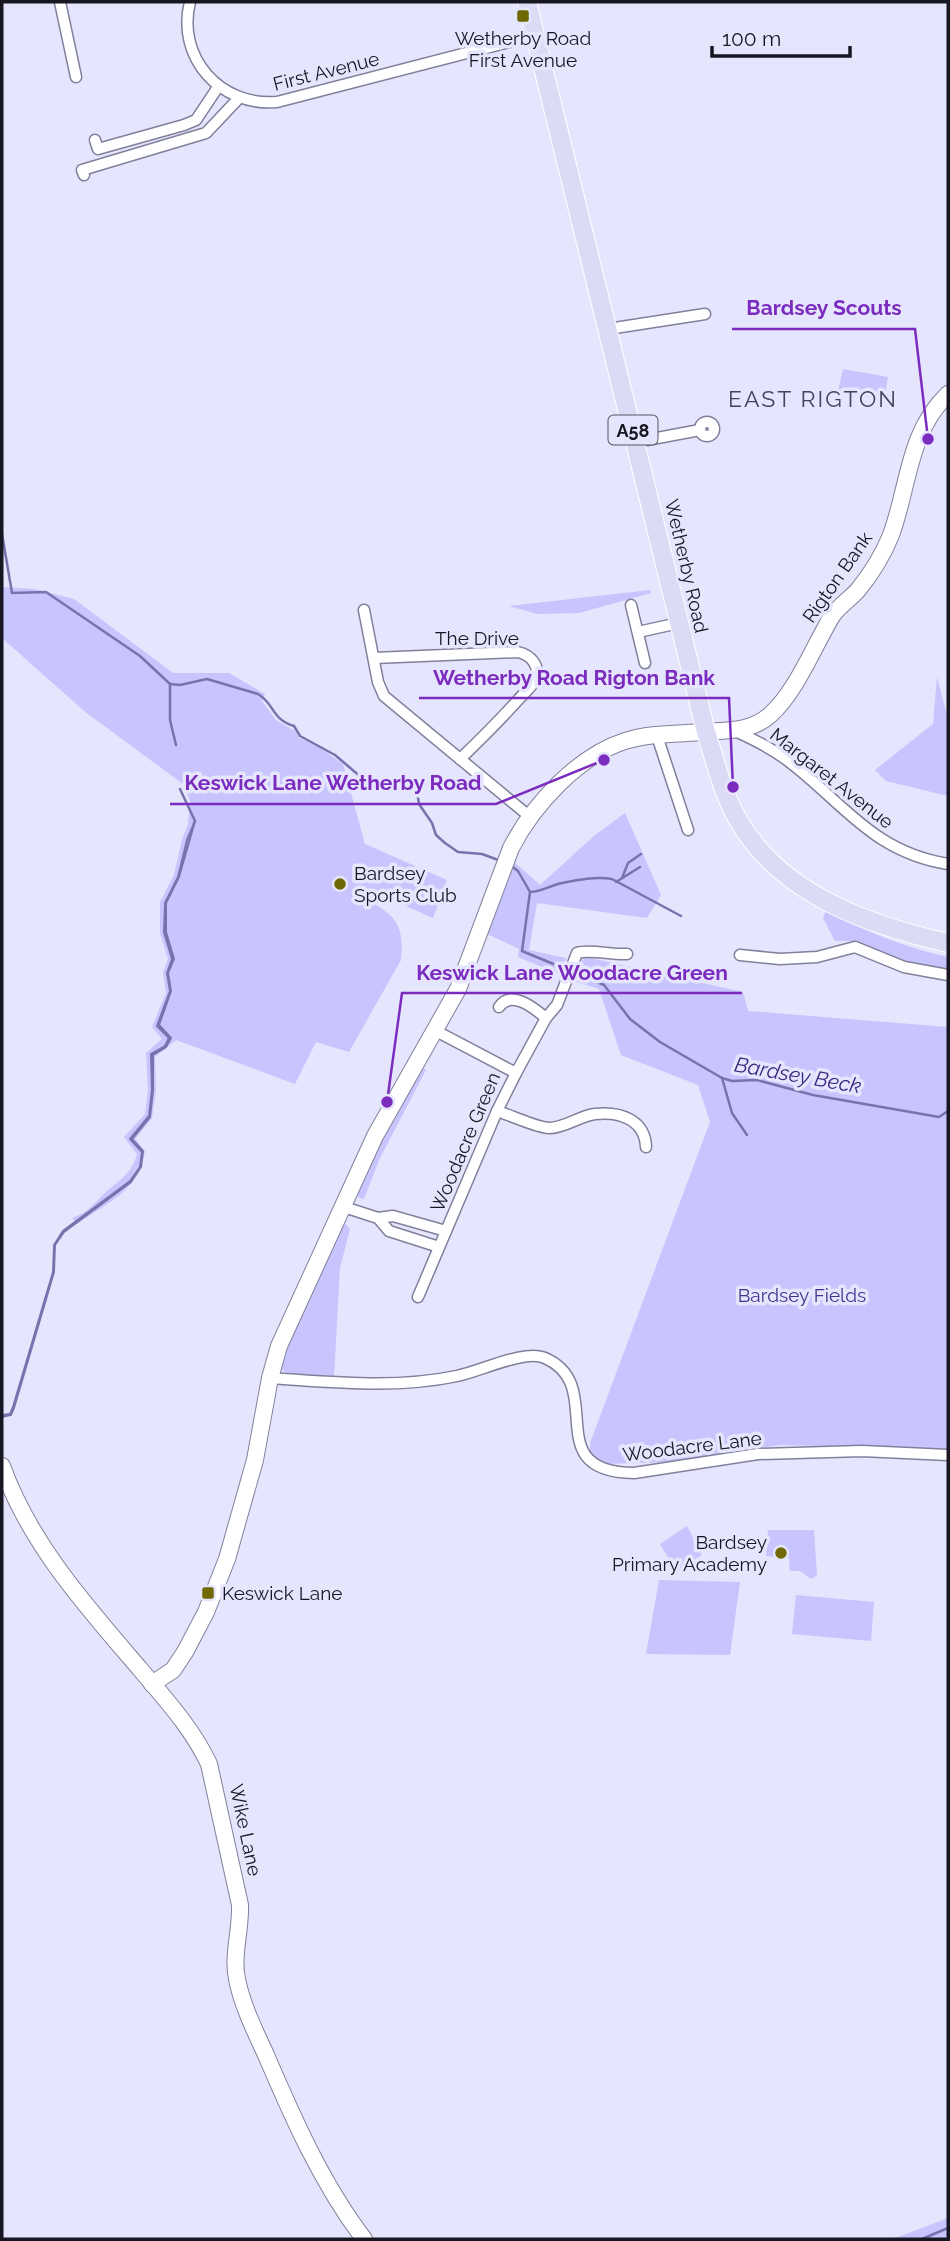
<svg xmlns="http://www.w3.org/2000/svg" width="950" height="2241" font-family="Raleway,sans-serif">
<rect width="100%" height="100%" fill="#e5e5fe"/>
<g fill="#c7c4fe">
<path d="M843 369 888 377 884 400 838 391Z"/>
<path d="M2 587 34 589 74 599 173 673H229L265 694 262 701 276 720 295 731 299 738 320 748 343 764 365 844 447 880 433 918 377 893 373 903C399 918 404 930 401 960L349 1052 316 1042 295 1084 176 1040 155 1057 156 1090 152 1118 135 1139 145 1151C138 1192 108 1202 77 1224L72 1218C88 1213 95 1202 107 1191 121 1179 132 1173 137 1154L124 1137 145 1114 148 1091 146 1053 162 1039 152 1027 166 993 163 972 168 959 160 933V902L174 875 182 839 188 825 190 801 183 784 84 711 2 638Z"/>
<path d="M650 590 651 593 579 613 537 614 509 606Z"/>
<path d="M937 677 948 719V796L886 781 875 770 933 724Z"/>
<path d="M625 813 661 895 647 918 537 903 529 950 566 958 561 975 518 957 519 949 487 934 513 861 540 885 594 836Z"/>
<path d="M826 911C865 931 906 948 948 957V971L915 966 854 941H835L823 918Z"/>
<path d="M586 957 743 992 748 1011 948 1027V1449L781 1445 666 1462 607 1464 590 1454V1443L710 1122 698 1085 621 1055 599 989 574 981 580 962Z"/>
<path d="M424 1068 426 1070 379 1160 364 1199 359 1198 357 1195 385 1131Z"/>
<path d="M342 1224H346L350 1229 340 1268 334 1377 290 1374 280 1369 285 1347Z"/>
<path d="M687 1526 702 1555 676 1571 660 1544Z"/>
<path d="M768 1530H814L817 1575 811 1579 800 1571H790L789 1558 766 1556Z"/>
<path d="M659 1580 740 1582 730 1655 646 1654Z"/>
<path d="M796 1595 874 1602 871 1641 792 1634Z"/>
<path d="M948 2218V2239H893Z"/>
</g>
<path fill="#a19be8" stroke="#7873ac" stroke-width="2" d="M195 821 179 877 166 903V932L174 959 168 973 171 991 159 1025 171 1038 166 1047 153 1055V1090L150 1117 132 1139 143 1151 141 1167 131 1182 64 1232 55 1245 54 1272 14 1408 11 1415 2 1417V1415L10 1414 13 1407 53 1272 54 1245 63 1231 130 1181 140 1167 142 1152 130 1139 149 1116 152 1090 151 1054 165 1046 169 1038 157 1026 170 991 167 973 172 959 164 932 165 903 178 877 187 840Z"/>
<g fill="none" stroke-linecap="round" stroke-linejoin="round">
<g stroke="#7873ac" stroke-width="2.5">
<path d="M2 534 12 593 46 592 140 656 170 684V720L176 745"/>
<path d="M170 684 180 685 207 679 258 694C275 704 271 719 294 726L300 736 335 755 362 778 379 779 393 791 416 786 419 804 432 823 436 835 445 843 458 852 482 854 501 861"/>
<path d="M180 789 195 821 194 823"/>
<path d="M510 865 518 871 530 892 522 951 568 970"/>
<path d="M622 878 628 863 641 854"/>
<path d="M616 882 640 867"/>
<path d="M530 892C542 892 551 885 562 883 577 880 597 876 612 879L681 916"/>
<path d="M574 973 604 985 630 1019 660 1042 722 1078 732 1081 757 1080 813 1095 939 1117 948 1111"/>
<path d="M722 1078 732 1113 747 1135"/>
<path d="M922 2239 948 2228"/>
</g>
<g stroke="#81809c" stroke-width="13">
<g id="street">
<path d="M60 2 76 77"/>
<path d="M190 2C176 57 220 107 277 102L536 35"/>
<path d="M95 140 98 149 184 125 196 120 218 87"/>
<path d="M84 175 82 170 206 133 239 98"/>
<path d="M608 329 705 314"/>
<circle cx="707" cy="429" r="7"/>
<path d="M636 442 700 430"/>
<path d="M631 605 645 663"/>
<path d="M364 610 378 682 384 696 529 816"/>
<path d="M638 632 679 623"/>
<path d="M374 658 518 652C531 655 541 666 535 680 532 687 523 694 518 700 499 721 480 740 460 759"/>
<path d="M735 731C753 739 771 748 787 760 843 802 872 852 948 864"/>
<path d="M657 736 688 830"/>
<path d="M740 955 780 959 817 957 855 947 904 967 948 975"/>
<path d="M499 1007C511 989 534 1008 546 1018"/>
<path d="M516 1073 546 1018 557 1005 577 953C589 949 612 955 627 954"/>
<path d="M497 1111C510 1115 538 1128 549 1128 565 1128 579 1116 595 1114 620 1111 645 1120 646 1147"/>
<path d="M344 1207 378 1218 393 1216 446 1231"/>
<path d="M378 1218 389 1231 439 1247"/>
<path d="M418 1297 497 1111 516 1073 436 1031"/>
<path d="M270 1378C333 1382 395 1389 457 1376 481 1371 525 1349 545 1358 609 1386 537 1472 634 1473L758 1454 862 1451 948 1455"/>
</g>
</g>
<g stroke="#81809c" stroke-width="18">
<g id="secondary">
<path d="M2 1466C30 1544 86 1606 140 1669 166 1700 192 1728 209 1764L240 1905C241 1930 232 1955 237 1979 242 2005 255 2031 266 2055 293 2118 322 2184 364 2239"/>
<path d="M152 1684 173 1670 185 1652 206 1612 227 1559 255 1460 270 1378 279 1346 375 1136 458 989 511 848C533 805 578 756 625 741 649 733 679 734 704 732 728 730 751 732 770 715 796 692 814 646 832 616 839 606 850 599 858 590 871 574 883 555 891 535 909 486 908 432 948 394"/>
</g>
</g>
<g stroke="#fff" stroke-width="20">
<path id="primary" d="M527 2 706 732C715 760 722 792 737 818 779 894 868 925 948 943"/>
</g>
<use href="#street" stroke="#fff" stroke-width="10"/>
<use href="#secondary" stroke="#fff" stroke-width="16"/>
<use href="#primary" stroke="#dcdbf5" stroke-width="18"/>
</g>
<g fill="#6e6904" stroke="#e5e5fe" stroke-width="2.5">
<rect x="516" y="9" width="14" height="14" rx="3.5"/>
<circle cx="340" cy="884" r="7"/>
<circle cx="781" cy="1553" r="7"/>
<rect x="201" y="1586" width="14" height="14" rx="3.5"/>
</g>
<g text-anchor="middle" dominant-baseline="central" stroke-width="7" stroke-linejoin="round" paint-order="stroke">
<rect fill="#e5e5fe" stroke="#555463" stroke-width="2" x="608.5" y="415.5" width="49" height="29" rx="5"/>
<g font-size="18" font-weight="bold" fill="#171621">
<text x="633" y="430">A58</text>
</g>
<g font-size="19" fill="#171621" stroke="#e5e5fe" text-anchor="start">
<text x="523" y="38" text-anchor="middle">Wetherby Road<tspan x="523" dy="22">First Avenue</tspan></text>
<text x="354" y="873">Bardsey<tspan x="354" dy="22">Sports Club</tspan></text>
<text x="767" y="1542" text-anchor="end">Bardsey<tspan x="767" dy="22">Primary Academy</tspan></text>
<text x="222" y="1593">Keswick Lane</text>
</g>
<g font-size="19" fill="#171621" stroke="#e5e5fe">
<text transform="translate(326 71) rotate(-14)">First Avenue</text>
<text transform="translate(687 566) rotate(77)">Wetherby Road</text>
<text transform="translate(837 577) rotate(-55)">Rigton Bank</text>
<text x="477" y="638">The Drive</text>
<text transform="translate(832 778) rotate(38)">Margaret Avenue</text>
<text transform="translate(465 1142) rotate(-67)">Woodacre Green</text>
<text transform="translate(692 1446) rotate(-7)">Woodacre Lane</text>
<text transform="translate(246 1830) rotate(78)">Wike Lane</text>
</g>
<g font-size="19" fill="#45348c" stroke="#e5e5fe">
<text x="802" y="1295">Bardsey Fields</text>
</g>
<g font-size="21" font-style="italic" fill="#3b2980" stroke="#e5e5fe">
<text transform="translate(798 1075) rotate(10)">Bardsey Beck</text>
</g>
<g font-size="23" letter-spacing="2" fill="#44435c" stroke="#e5e5fe">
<text x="813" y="398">EAST RIGTON</text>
</g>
</g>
<path fill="none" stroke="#7b2cbf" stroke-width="2.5" d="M928 439L915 329H732M733 787L729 698H419M604 760L496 804H170M387 1102L402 993H742"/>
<g fill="#7b2cbf" stroke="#e5e5fe" stroke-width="2.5">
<circle cx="928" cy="439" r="7"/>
<circle cx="733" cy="787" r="7"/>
<circle cx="604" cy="760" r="7"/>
<circle cx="387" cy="1102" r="7"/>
</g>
<g font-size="21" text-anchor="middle" font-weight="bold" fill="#7b2cbf" stroke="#e5e5fe" stroke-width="7" stroke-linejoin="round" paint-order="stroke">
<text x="824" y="315">Bardsey Scouts</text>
<text x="574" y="685">Wetherby Road Rigton Bank</text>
<text x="333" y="790">Keswick Lane Wetherby Road</text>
<text x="572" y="980">Keswick Lane Woodacre Green</text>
</g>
<rect width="950" height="2241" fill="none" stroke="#171621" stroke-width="7"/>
<path d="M712 46v10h138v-10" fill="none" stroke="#171621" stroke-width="3.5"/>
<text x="722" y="46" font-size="21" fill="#171621" stroke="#e5e5fe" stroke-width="5" paint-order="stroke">100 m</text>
</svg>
